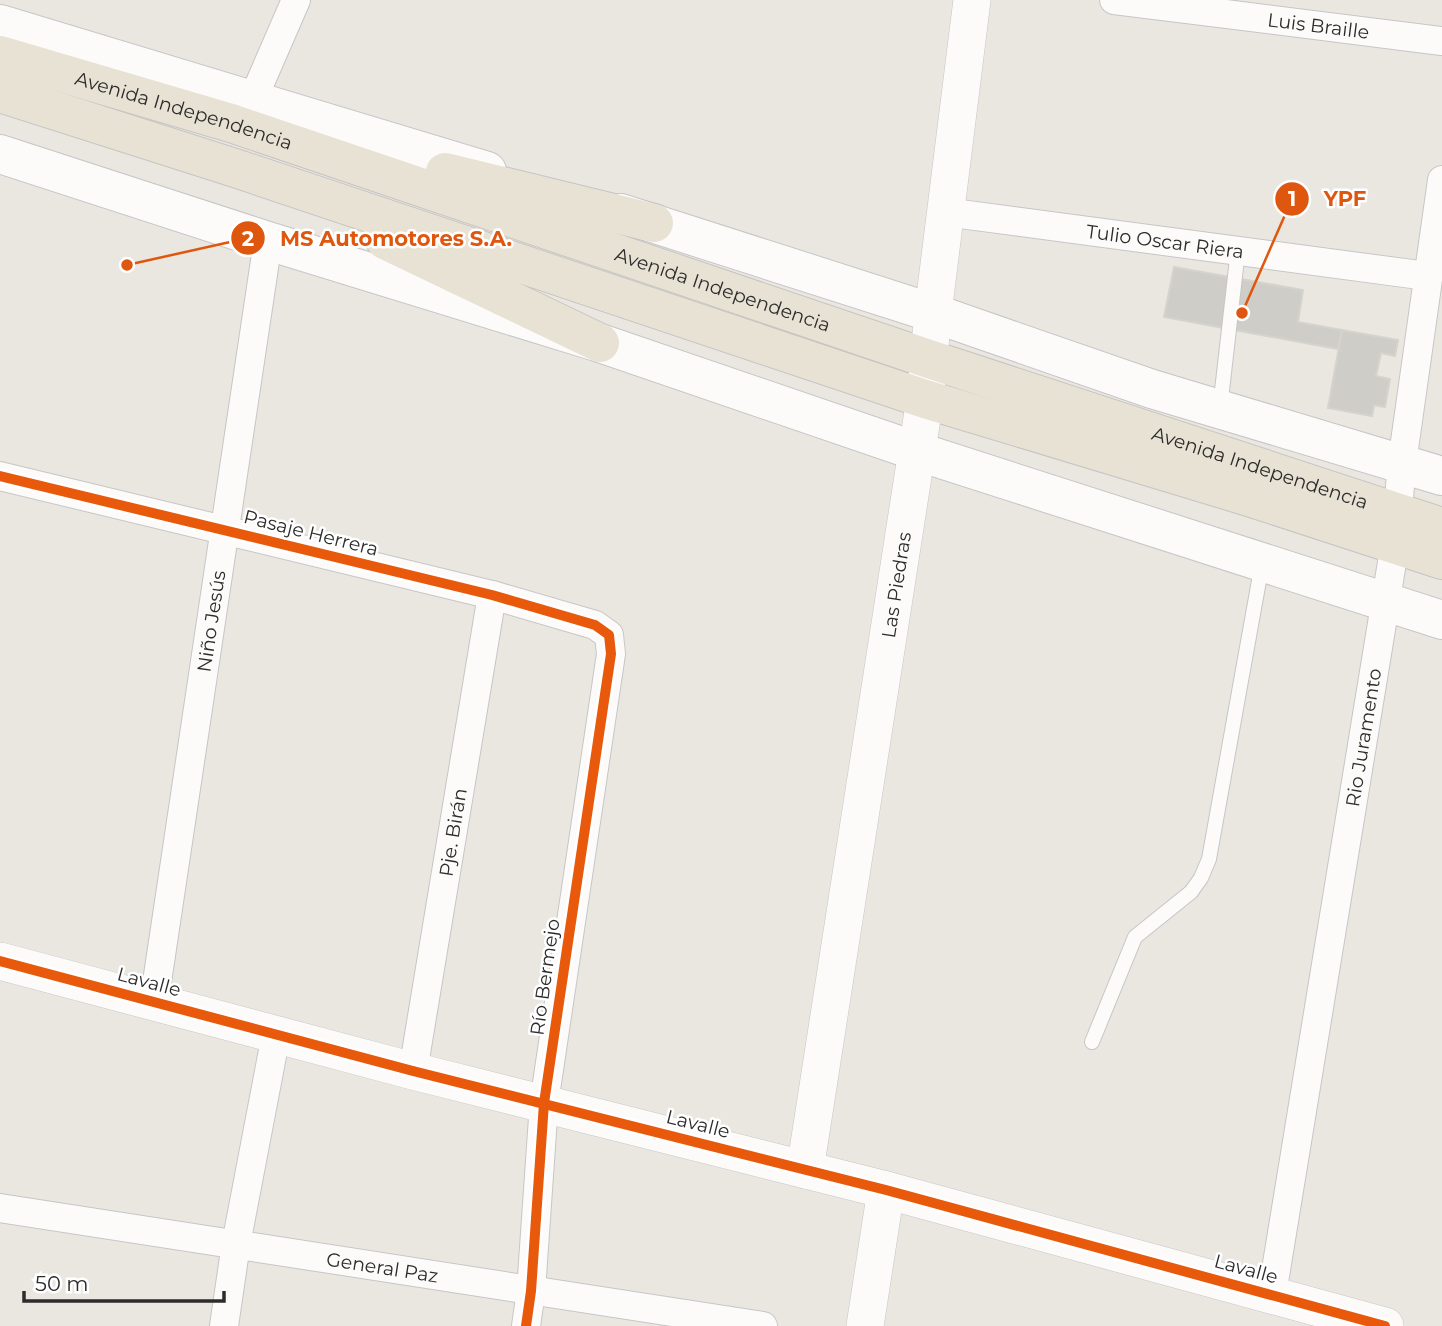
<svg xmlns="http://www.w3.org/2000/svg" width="1442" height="1326" font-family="Montserrat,sans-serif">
<rect width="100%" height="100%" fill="#eae7e1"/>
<g fill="#cfcdc8" stroke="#d5d3cd" stroke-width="2">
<path d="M1174 267 1303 290 1298 322 1342 330 1338 349 1164 317Z"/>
<path d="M1342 330 1398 340 1395 356 1381 353 1376 376 1390 379 1385 407 1374 405 1372 416 1328 408Z"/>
</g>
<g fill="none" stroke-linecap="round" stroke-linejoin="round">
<g stroke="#c7c6c6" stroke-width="16">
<g id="service">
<path d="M1220 408 1238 250"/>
<path d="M1092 1042 1135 937 1191 892 1201 878 1209 859 1262 564"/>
</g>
</g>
<g stroke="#c7c6c6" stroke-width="30">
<g id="minor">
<path id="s1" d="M1114 0 1442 41"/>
<path d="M253 99 296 0"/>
<path id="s2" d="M945 212 1427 276"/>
<path d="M0 476 492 595 595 625 609 635 611 654 544 1103 531 1291 526 1326"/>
<path id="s3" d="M154 1002 268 241"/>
<path id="s4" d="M413 1071 492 595"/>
<path id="s5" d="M0 1208 763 1326"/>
<path id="s6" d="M1272 1294 1395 544 1402 463 1442 180"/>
<path d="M224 1326 236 1244 276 1035"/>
</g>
</g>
<g stroke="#c7c6c6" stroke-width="38">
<g id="tertiary">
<path d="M0 961 413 1071 886 1190 1385 1326"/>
<path id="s7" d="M805 1170 925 399 933 313 972 0"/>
<path d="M865 1326 886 1190"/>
</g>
</g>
<g stroke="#c7c6c6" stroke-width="40">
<g id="secondary">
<path d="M0 24 487 171"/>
<path d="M0 154 268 241 600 343 916 451 1442 620"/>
<path d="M621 213 933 313 1152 389 1442 476"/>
</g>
</g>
<g stroke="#c6c4c2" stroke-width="40">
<g id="trunk">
<path id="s8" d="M0 55 231 123 929 359 1442 527"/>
<path d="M0 93 235 168 925 399 1249 497 1442 560"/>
<path d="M445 172 654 223"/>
<path d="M385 240 600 343"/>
</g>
</g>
<use href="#service" stroke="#fcfbfa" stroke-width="14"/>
<use href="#minor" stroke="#fcfbfa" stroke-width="28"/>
<use href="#tertiary" stroke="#fcfbfa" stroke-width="37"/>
<use href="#secondary" stroke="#fcfbfa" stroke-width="38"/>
<use href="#trunk" stroke="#e8e2d4" stroke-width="38"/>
<g stroke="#fff" stroke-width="15">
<g id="cycleway">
<path d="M0 476 492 595 595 625 609 635 611 654 544 1103 531 1291 526 1326"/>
<path d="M0 961 413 1071 886 1190 1385 1326"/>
</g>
</g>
<use href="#cycleway" stroke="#e8590c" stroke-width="10"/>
</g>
<g text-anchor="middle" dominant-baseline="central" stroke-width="5" stroke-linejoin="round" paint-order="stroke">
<g font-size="19" fill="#2c2c2c" stroke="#fff">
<text stroke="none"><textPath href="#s1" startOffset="206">Luis Braille</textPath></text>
<text stroke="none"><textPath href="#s8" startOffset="192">Avenida Independencia</textPath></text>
<text stroke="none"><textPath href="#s2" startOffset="222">Tulio Oscar Riera</textPath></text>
<text stroke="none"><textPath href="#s8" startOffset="760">Avenida Independencia</textPath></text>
<text stroke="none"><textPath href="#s8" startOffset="1326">Avenida Independencia</textPath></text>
<text transform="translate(311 533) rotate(14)">Pasaje Herrera</text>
<text stroke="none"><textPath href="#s7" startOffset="592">Las Piedras</textPath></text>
<text stroke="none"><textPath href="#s3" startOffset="385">Niño Jesús</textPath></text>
<text stroke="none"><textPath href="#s6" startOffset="564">Rio Juramento</textPath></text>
<text stroke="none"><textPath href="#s4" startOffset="242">Pje. Birán</textPath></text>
<text transform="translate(545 977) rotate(-82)">Río Bermejo</text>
<text transform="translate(149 982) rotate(15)">Lavalle</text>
<text transform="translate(698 1124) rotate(14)">Lavalle</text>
<text stroke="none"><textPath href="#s5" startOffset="387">General Paz</textPath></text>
<text transform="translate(1246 1269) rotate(15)">Lavalle</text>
</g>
</g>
<path fill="none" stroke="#df570e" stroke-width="2.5" d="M1242 313L1292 199M127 265L248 238"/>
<g fill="#df570e" stroke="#fff" stroke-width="2.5">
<circle cx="1242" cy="313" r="7"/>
<circle cx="127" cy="265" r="7"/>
<circle cx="1292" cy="199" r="18"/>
<circle cx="248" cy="238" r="18"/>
</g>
<g font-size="21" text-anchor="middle" font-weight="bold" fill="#fff">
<text x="1292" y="206">1</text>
<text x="248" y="246">2</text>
</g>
<g font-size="21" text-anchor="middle" font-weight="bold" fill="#df570e" stroke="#fff" stroke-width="5" stroke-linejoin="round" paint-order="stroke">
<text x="1345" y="206">YPF</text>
<text x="396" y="246">MS Automotores S.A.</text>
</g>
<path d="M24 1291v10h200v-10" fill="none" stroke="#2c2c2c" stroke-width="3.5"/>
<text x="35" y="1291" font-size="21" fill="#2c2c2c" stroke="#ffffff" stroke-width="5" paint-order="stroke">50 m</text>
</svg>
